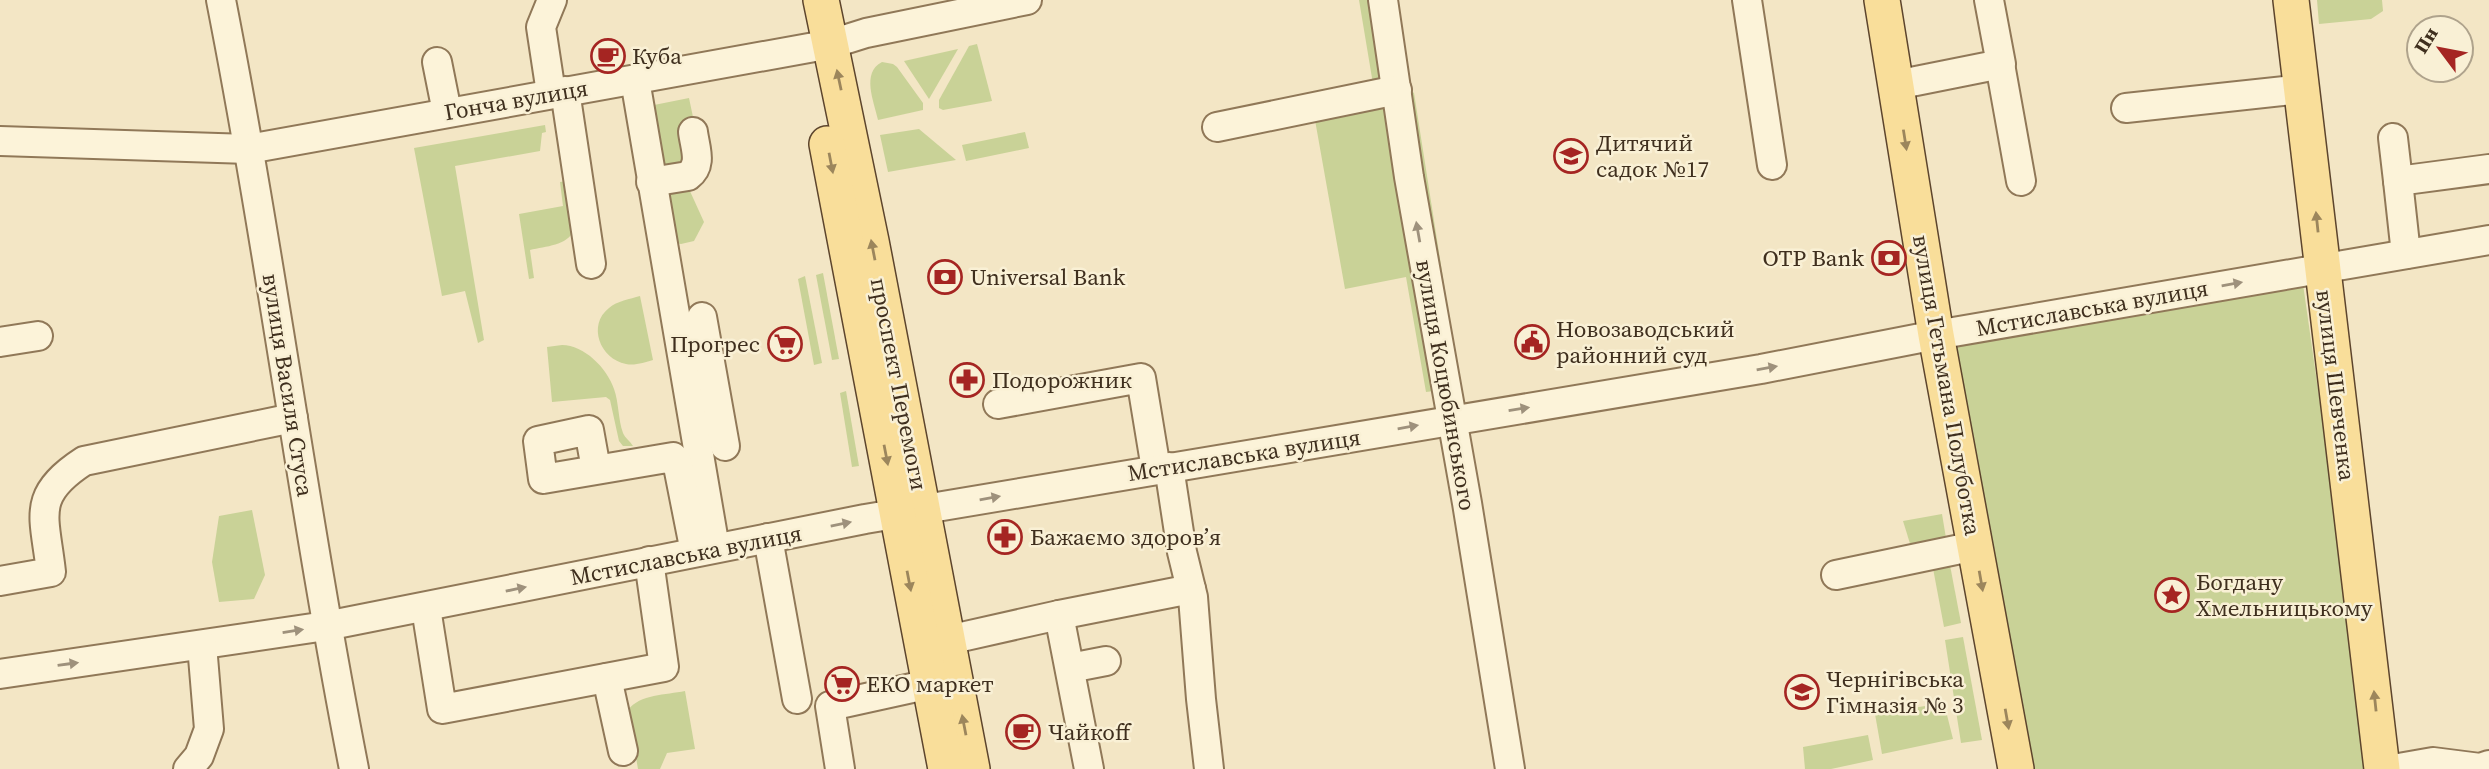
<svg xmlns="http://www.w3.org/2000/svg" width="2489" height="769" font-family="'Source Serif 4',serif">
<rect width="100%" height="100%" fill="#f3e6c5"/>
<g fill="#c9d297">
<path d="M1359 0H1373L1381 78 1373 84Z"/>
<path d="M2317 0H2382L2383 11 2371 19 2319 24Z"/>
<path d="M977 44 992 101 943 110 939 108V100L969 46Z"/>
<path d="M958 49 929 99 904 61Z"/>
<path d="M882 62 893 64 897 67 923 103V110L878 120C874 101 861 73 882 62Z"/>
<path d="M1409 89 1414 93 1446 297H1442L1405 90Z"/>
<path d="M689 98 693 117 684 120 689 160 664 173 650 108 654 105Z"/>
<path d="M1378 105 1387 109 1434 391 1426 392 1406 277 1345 289 1315 120Z"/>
<path d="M545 125 546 132 542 133 540 151 455 166 484 340 478 343 465 291 442 296 414 148Z"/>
<path d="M919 129 956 160 888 172 880 135Z"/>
<path d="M1025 132 1029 148 966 161 962 145Z"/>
<path d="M567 181 574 230C567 246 546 246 530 250L534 278 529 279 519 214 563 206 560 182Z"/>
<path d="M689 189 704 222 694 241 681 244 676 243 668 191Z"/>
<path d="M823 273 839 359 832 360 816 275Z"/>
<path d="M805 276 822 363 814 365 798 279Z"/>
<path d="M2303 284 2337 523 2365 769H2032L1952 342Z"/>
<path d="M640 296 653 360C645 362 635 366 626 364 600 359 587 325 609 308 617 301 630 299 640 296Z"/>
<path d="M562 345C584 345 607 368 614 389 619 403 618 419 623 433 625 438 630 441 633 446H623L619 441 610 400 606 397 552 402 547 347Z"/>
<path d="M846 391 859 466 852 467 840 393Z"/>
<path d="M252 510 265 575 254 599 219 602 212 562 219 516Z"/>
<path d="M1942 514 1947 544 1912 550 1903 521Z"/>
<path d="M1949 560 1961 623 1944 627 1932 563Z"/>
<path d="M1963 637 1982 740 1961 743 1945 640Z"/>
<path d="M685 691 695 749 667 753 660 769H638L628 710C640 694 666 695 685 691Z"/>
<path d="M1944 703 1953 739 1882 754 1875 714Z"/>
<path d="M1868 735 1873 760 1831 769H1805L1803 747Z"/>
</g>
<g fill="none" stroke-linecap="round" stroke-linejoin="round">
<g stroke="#907858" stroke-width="32">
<g id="minor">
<path d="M221 0C271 255 304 514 354 769"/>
<path d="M1383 0 1409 177 1467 503 1510 769"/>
<path d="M1747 0 1772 165"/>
<path d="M437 62 447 112"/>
<path d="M2000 64 2021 181"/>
<path d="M635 80 715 548"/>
<path d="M1896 85 2001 64 1989 0"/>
<path d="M565 91 591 264"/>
<path d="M551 93 541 27 552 0"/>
<path d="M2126 108 2302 89"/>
<path d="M1217 127 1397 90"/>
<path d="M2393 138 2398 181"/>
<path d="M0 141 249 149 831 44 866 33 1027 0"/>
<path d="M651 182 688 176C703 165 695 148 693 132"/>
<path d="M2406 254 2398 181 2489 169"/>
<path d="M702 317 725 446"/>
<path d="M0 342 38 336"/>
<path d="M998 404 1141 378 1156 469"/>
<path d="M1169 467 1182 552 1193 597 1201 699 1209 769"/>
<path d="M596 469 589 430 538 441 543 479 673 457 677 461 695 552"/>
<path d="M768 538 797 699"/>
<path d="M1836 575 1975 546"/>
<path d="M0 581 51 572C45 516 30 496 84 461L293 418"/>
<path d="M426 608 442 709 664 667 649 561"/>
<path d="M1059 615 1089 769"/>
<path d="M948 640 1059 615 1191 589"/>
<path d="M1070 668 1106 661"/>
<path d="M0 674 326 626 865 519 1761 369 1936 335 2489 240"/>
<path d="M607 678 623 751"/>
<path d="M188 769 199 756 209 729 202 645"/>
<path d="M840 769 830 706 930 684"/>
<path d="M2393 769 2433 762 2480 768 2489 765"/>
</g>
</g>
<g stroke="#5d452d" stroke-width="38">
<g id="major">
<path d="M821 0 871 241 972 769"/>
<path d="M1882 0 1936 335 2016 769"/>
<path d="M2291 0 2382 769"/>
<path d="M827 144 946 769"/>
</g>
</g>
<use href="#minor" stroke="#fcf3d9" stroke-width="28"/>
<use href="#major" stroke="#f9de9a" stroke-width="35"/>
</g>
<defs><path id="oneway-solid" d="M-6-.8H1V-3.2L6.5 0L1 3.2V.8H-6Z" transform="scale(1.75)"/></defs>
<g fill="#9c865c">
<use href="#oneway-solid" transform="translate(839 80) rotate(-102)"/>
<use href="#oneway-solid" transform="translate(1905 140) rotate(81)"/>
<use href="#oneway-solid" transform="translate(831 163) rotate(79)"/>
<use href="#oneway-solid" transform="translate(2317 222) rotate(-96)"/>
<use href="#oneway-solid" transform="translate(873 250) rotate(-101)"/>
<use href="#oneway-solid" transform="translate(886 455) rotate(79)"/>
<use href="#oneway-solid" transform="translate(909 581) rotate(79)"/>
<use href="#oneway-solid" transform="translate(1981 581) rotate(80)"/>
<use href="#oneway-solid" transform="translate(2375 701) rotate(-96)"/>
<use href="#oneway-solid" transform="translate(2007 719) rotate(80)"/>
<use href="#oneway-solid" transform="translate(964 725) rotate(-101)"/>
</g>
<g fill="#9e917c">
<use href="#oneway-solid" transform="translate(1418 232) rotate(-100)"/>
<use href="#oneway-solid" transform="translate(2232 284) rotate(-10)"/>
<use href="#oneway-solid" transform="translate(1767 368) rotate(-10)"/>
<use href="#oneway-solid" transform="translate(1519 409) rotate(-9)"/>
<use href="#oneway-solid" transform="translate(1408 427) rotate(-10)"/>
<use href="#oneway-solid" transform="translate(990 498) rotate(-10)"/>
<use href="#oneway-solid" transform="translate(841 524) rotate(-11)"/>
<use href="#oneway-solid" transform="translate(516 589) rotate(-12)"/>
<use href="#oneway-solid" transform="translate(293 631) rotate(-9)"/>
<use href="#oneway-solid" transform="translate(68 664) rotate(-8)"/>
</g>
<defs>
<g id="cafe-ring" transform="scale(1.75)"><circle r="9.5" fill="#f9f0d5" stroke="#a52522" stroke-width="1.5"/><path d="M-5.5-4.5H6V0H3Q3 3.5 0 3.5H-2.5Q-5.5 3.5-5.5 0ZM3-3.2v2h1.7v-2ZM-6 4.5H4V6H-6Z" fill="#a52522"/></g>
<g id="school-ring" transform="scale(1.75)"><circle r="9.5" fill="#f9f0d5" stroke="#a52522" stroke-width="1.5"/><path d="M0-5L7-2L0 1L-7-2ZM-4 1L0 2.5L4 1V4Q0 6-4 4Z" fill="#a52522"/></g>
<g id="bank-ring" transform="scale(1.75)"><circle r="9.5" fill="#f9f0d5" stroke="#a52522" stroke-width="1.5"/><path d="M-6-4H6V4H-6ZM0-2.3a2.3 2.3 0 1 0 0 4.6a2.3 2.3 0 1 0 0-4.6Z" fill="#a52522"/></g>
<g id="civic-ring" transform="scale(1.75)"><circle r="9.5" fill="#f9f0d5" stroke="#a52522" stroke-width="1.5"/><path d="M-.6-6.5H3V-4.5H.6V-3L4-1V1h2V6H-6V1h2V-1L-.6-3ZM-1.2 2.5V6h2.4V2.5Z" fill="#a52522"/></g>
<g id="supermarket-ring" transform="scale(1.75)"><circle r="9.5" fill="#f9f0d5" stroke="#a52522" stroke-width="1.5"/><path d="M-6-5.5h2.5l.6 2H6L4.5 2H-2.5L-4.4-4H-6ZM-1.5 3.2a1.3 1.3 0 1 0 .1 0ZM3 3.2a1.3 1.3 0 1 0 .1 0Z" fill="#a52522"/></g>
<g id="pharmacy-ring" transform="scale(1.75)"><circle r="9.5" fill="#f9f0d5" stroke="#a52522" stroke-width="1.5"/><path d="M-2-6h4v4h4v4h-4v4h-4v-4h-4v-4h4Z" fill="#a52522"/></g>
<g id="sight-ring" transform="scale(1.75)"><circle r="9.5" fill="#f9f0d5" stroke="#a52522" stroke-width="1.5"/><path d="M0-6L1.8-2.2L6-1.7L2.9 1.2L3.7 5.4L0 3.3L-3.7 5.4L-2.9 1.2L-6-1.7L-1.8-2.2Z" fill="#a52522"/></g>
</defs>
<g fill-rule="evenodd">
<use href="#cafe-ring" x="608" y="56"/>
<use href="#school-ring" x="1571" y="156"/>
<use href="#bank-ring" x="1889" y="258"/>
<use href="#bank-ring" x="945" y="277"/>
<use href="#civic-ring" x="1532" y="342"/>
<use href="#supermarket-ring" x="785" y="344"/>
<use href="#pharmacy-ring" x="967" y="380"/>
<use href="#pharmacy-ring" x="1005" y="537"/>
<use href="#sight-ring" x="2172" y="595"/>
<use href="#supermarket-ring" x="842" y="684"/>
<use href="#school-ring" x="1802" y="692"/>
<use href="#cafe-ring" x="1023" y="732"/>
</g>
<g text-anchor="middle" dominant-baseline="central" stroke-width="5" stroke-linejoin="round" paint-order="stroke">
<g font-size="23" fill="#3f2f1e" stroke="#f9f0d5" text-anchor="start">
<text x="632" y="56">Куба</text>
<text x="1596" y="143">Дитячий<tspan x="1596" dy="26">садок №17</tspan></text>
<text x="1864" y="258" text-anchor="end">OTP Bank</text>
<text x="970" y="277">Universal Bank</text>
<text x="1556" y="329">Новозаводський<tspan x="1556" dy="26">районний суд</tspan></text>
<text x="760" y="344" text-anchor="end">Прогрес</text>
<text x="992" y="380">Подорожник</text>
<text x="1030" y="537">Бажаємо здоровʼя</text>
<text x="2196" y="582">Богдану<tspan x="2196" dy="26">Хмельницькому</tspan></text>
<text x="1826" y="679">Чернігівська<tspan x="1826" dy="26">Гімназія № 3</tspan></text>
<text x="866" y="684">ЕКО маркет</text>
<text x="1048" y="732">Чайкоff</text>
</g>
<g font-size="23" fill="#3f2f1e" stroke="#f9f0d5">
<text transform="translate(516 100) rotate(-10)">Гонча вулиця</text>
<text transform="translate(2092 308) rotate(-10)">Мстиславська вулиця</text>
<text transform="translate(899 384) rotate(79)">проспект Перемоги</text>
<text transform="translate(288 385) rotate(81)">вулиця Василя Стуса</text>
<text transform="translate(1446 385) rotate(80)">вулиця Коцюбинського</text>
<text transform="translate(1947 385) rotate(80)">вулиця Гетьмана Полуботка</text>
<text transform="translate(2336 385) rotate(83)">вулиця Шевченка</text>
<text transform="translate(1244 455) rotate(-9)">Мстиславська вулиця</text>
<text transform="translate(686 555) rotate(-11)">Мстиславська вулиця</text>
</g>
</g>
<g transform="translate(2440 49) rotate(302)"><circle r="33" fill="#f9f0d5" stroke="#afa38c" stroke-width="2"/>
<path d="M0-5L12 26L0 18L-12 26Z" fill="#a52522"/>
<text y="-10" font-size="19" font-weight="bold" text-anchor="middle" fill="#3f2f1e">Пн</text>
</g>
</svg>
